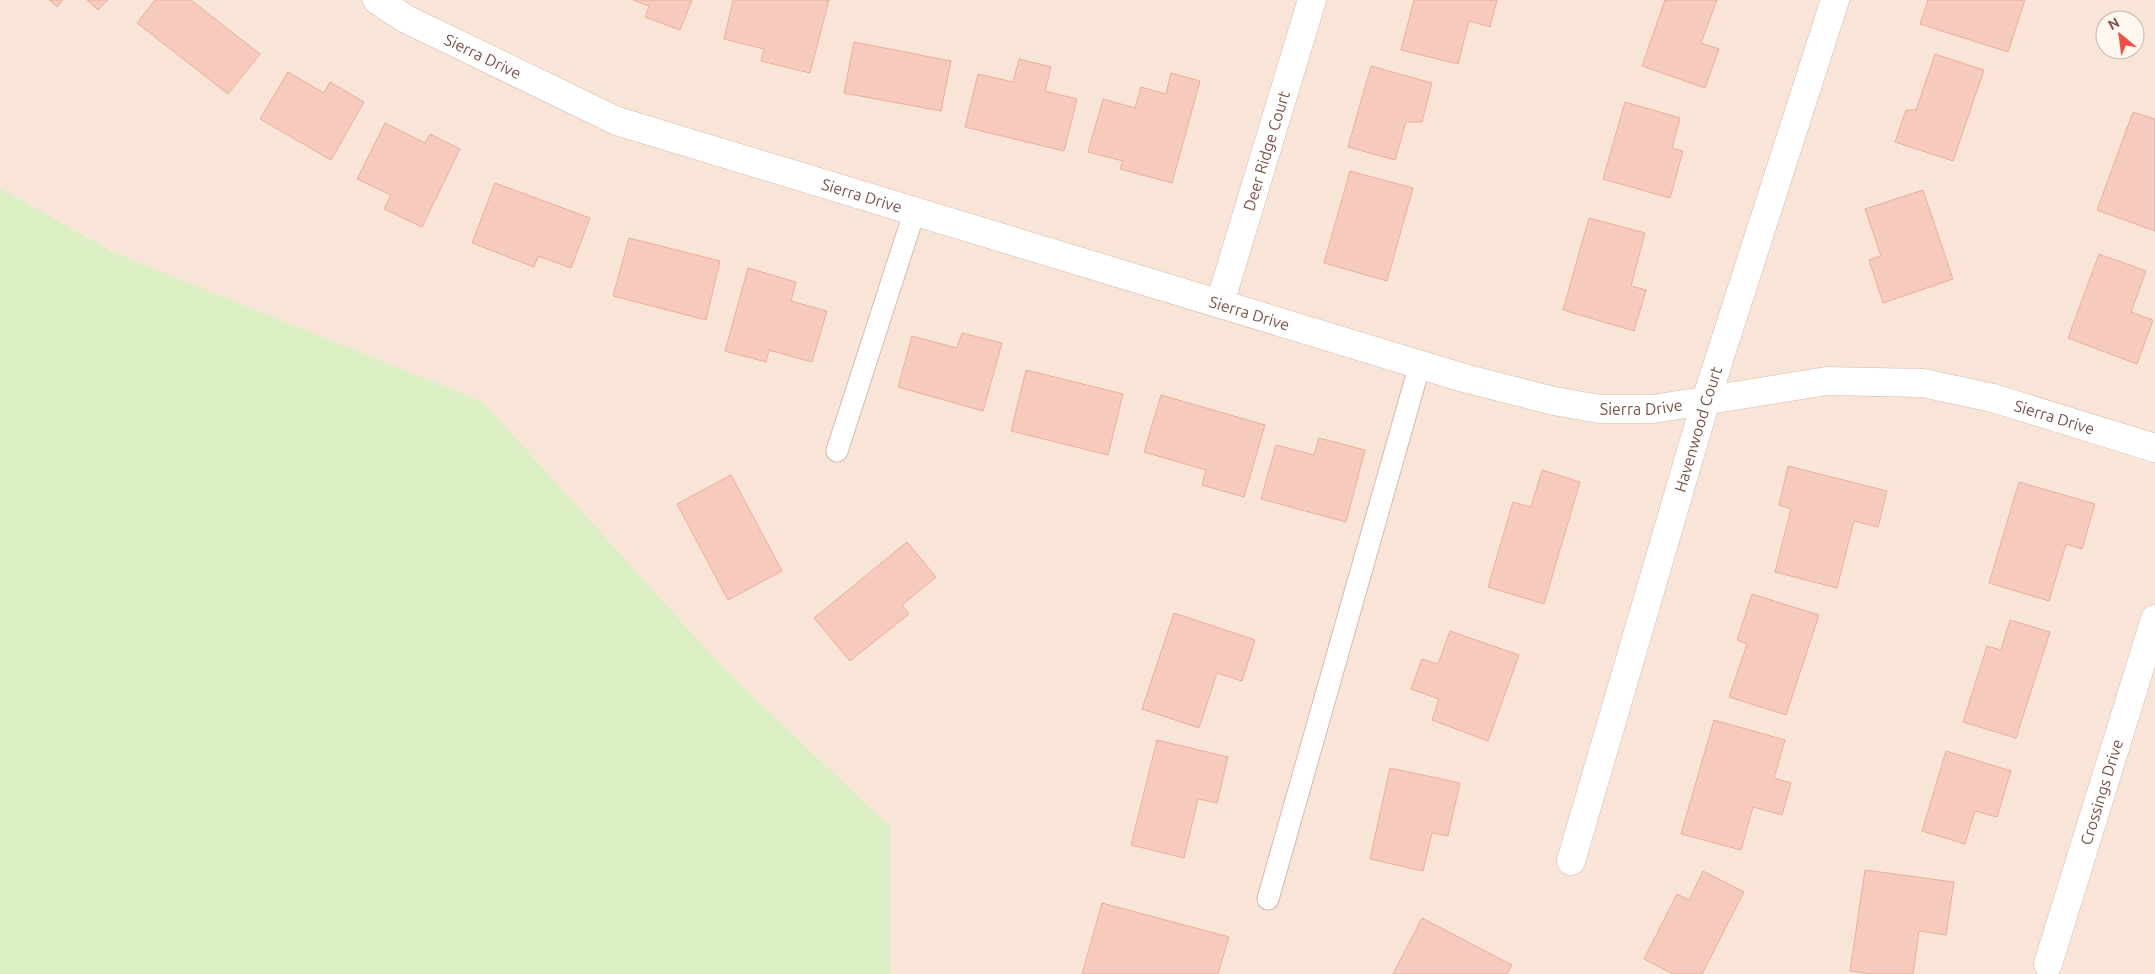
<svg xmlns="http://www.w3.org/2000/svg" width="2155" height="974" font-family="Ubuntu,sans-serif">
<rect width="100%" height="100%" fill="#fef2e8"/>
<path fill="#f9e5d8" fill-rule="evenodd" d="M0 0H2155V974H891L889 827 723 668 115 253 0 188ZM2105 20H2135V50H2105Z"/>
<path fill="#dbeec4" d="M0 188 115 253 483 402 723 668 890 827 891 974H0Z"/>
<g fill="#f6cbbd" stroke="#eaae9b">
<path d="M49 0H63L57 7Z"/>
<path d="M87 0H108L98 10Z"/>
<path d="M155 0H191L260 54 228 94 137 23Z"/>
<path d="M633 0H692L680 30 645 17 649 6Z"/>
<path d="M733 0H829L810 73 761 61 764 49 724 39Z"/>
<path d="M1414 0H1497L1490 27 1469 21 1458 64 1401 50Z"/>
<path d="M1665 0H1717L1701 43 1719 49 1705 88 1642 66Z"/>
<path d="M1928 0H2025L2008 52 1920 24Z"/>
<path d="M854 42 951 61 941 111 844 93Z"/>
<path d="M1935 54 1984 70 1953 161 1895 142 1906 110H1916Z"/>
<path d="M1019 59 1051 67 1045 91 1077 99 1064 151 965 127 978 74 1013 82Z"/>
<path d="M1371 66 1432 83 1422 122H1406L1395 160 1348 147Z"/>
<path d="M288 72 324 93 330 82 364 102 331 160 260 119Z"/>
<path d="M1171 73 1200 81 1172 183 1120 169 1123 161 1088 152 1103 99 1135 108 1141 87 1166 94Z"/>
<path d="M1625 102 1680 118 1672 148 1683 151 1670 198 1603 179Z"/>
<path d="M2133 112 2155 119V231L2097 210Z"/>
<path d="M385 123 425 143 430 134 460 149 422 227 384 209 391 195 357 179Z"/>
<path d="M1350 171 1413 188 1387 281 1324 263Z"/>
<path d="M495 183 590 218 571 268 538 256 534 267 472 243Z"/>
<path d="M1923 190 1953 279 1883 303 1869 260 1881 256 1865 209Z"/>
<path d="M1589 218 1645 233 1631 286 1646 290 1634 331 1563 310Z"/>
<path d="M629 238 720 261 706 320 613 296Z"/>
<path d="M2099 254 2146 271 2131 312 2153 320 2137 364 2068 338Z"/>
<path d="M748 268 796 282 791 301 827 311 812 362 769 350 766 362 725 351Z"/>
<path d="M962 333 1002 343 983 411 898 387 912 336 957 348Z"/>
<path d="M1026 370 1123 394 1108 455 1011 431Z"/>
<path d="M1161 395 1265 425 1244 497 1202 485 1206 470 1144 452Z"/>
<path d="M1319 438 1365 450 1346 522 1261 499 1276 445 1314 455Z"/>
<path d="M1788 466 1887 491 1878 527 1854 521 1837 588 1775 572 1791 509 1779 505Z"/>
<path d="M1542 470 1580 482 1544 604 1488 587 1513 502 1531 507Z"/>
<path d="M731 475 782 571 728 600 677 504Z"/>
<path d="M2019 482 2095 504 2082 549 2066 544 2049 601 1989 583Z"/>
<path d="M907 542 936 577 902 605 909 614 850 661 814 618Z"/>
<path d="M1752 594 1819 615 1786 715 1729 697 1747 644 1737 640Z"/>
<path d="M1174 613 1255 640 1242 681 1217 673 1199 728 1142 709Z"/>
<path d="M2010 620 2050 632 2016 738 1963 722 1987 646 2001 650Z"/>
<path d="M1450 631 1519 655 1488 741 1432 720 1439 699 1411 689 1422 659 1438 664Z"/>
<path d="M1714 720 1785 740 1774 778 1791 783 1782 815 1753 807 1741 850 1681 834Z"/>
<path d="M1157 740 1228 757 1217 803 1198 799 1184 858 1131 845Z"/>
<path d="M1946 751 2011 771 1997 817 1975 811 1965 844 1922 831Z"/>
<path d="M1390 768 1460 783 1448 836 1432 833 1423 871 1370 859Z"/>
<path d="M1865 870 1954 882 1946 935 1919 931 1913 974H1872L1850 971Z"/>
<path d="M1703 871 1744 892 1702 974H1673L1644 959 1677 894 1689 900Z"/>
<path d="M1102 903 1229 937 1218 974H1082Z"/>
<path d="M1422 918 1512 965 1507 974H1393Z"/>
</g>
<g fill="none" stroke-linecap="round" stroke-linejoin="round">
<g stroke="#d4baae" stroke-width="23">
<g id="service">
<path d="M837 451 915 210"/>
<path d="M1268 899 1420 364"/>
</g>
</g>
<g stroke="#d4baae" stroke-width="29">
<g id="minor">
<path id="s1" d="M377 0 406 19 617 121 1464 378 1554 401 1600 409H1653L1827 381 1923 383 1993 398 2155 448"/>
<path id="s2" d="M1220 303 1312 0"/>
<path id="s3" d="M1571 861 1706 400 1835 0"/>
<path id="s4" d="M2048 964 2155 619"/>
</g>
</g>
<use href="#service" stroke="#fff" stroke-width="21"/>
<use href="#minor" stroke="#fff" stroke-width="28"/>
</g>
<g text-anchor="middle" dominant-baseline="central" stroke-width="4" stroke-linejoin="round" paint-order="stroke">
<g font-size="16" fill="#7b5348" stroke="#fff7f0">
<text stroke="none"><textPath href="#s1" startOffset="120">Sierra Drive</textPath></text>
<text stroke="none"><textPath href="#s2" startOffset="159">Deer Ridge Court</textPath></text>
<text stroke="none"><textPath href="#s1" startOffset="525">Sierra Drive</textPath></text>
<text stroke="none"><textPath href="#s1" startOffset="930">Sierra Drive</textPath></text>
<text stroke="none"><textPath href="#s1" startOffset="1335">Sierra Drive</textPath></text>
<text stroke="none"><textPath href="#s1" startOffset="1755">Sierra Drive</textPath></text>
<text stroke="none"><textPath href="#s3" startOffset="450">Havenwood Court</textPath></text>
<text stroke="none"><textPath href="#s4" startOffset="180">Crossings Drive</textPath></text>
</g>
</g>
<g transform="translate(2120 35) rotate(331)"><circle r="24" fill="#fff7f0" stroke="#cab5ad"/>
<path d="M0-4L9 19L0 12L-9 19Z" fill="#f24f43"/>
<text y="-8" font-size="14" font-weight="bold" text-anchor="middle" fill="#7b5348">N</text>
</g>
</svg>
